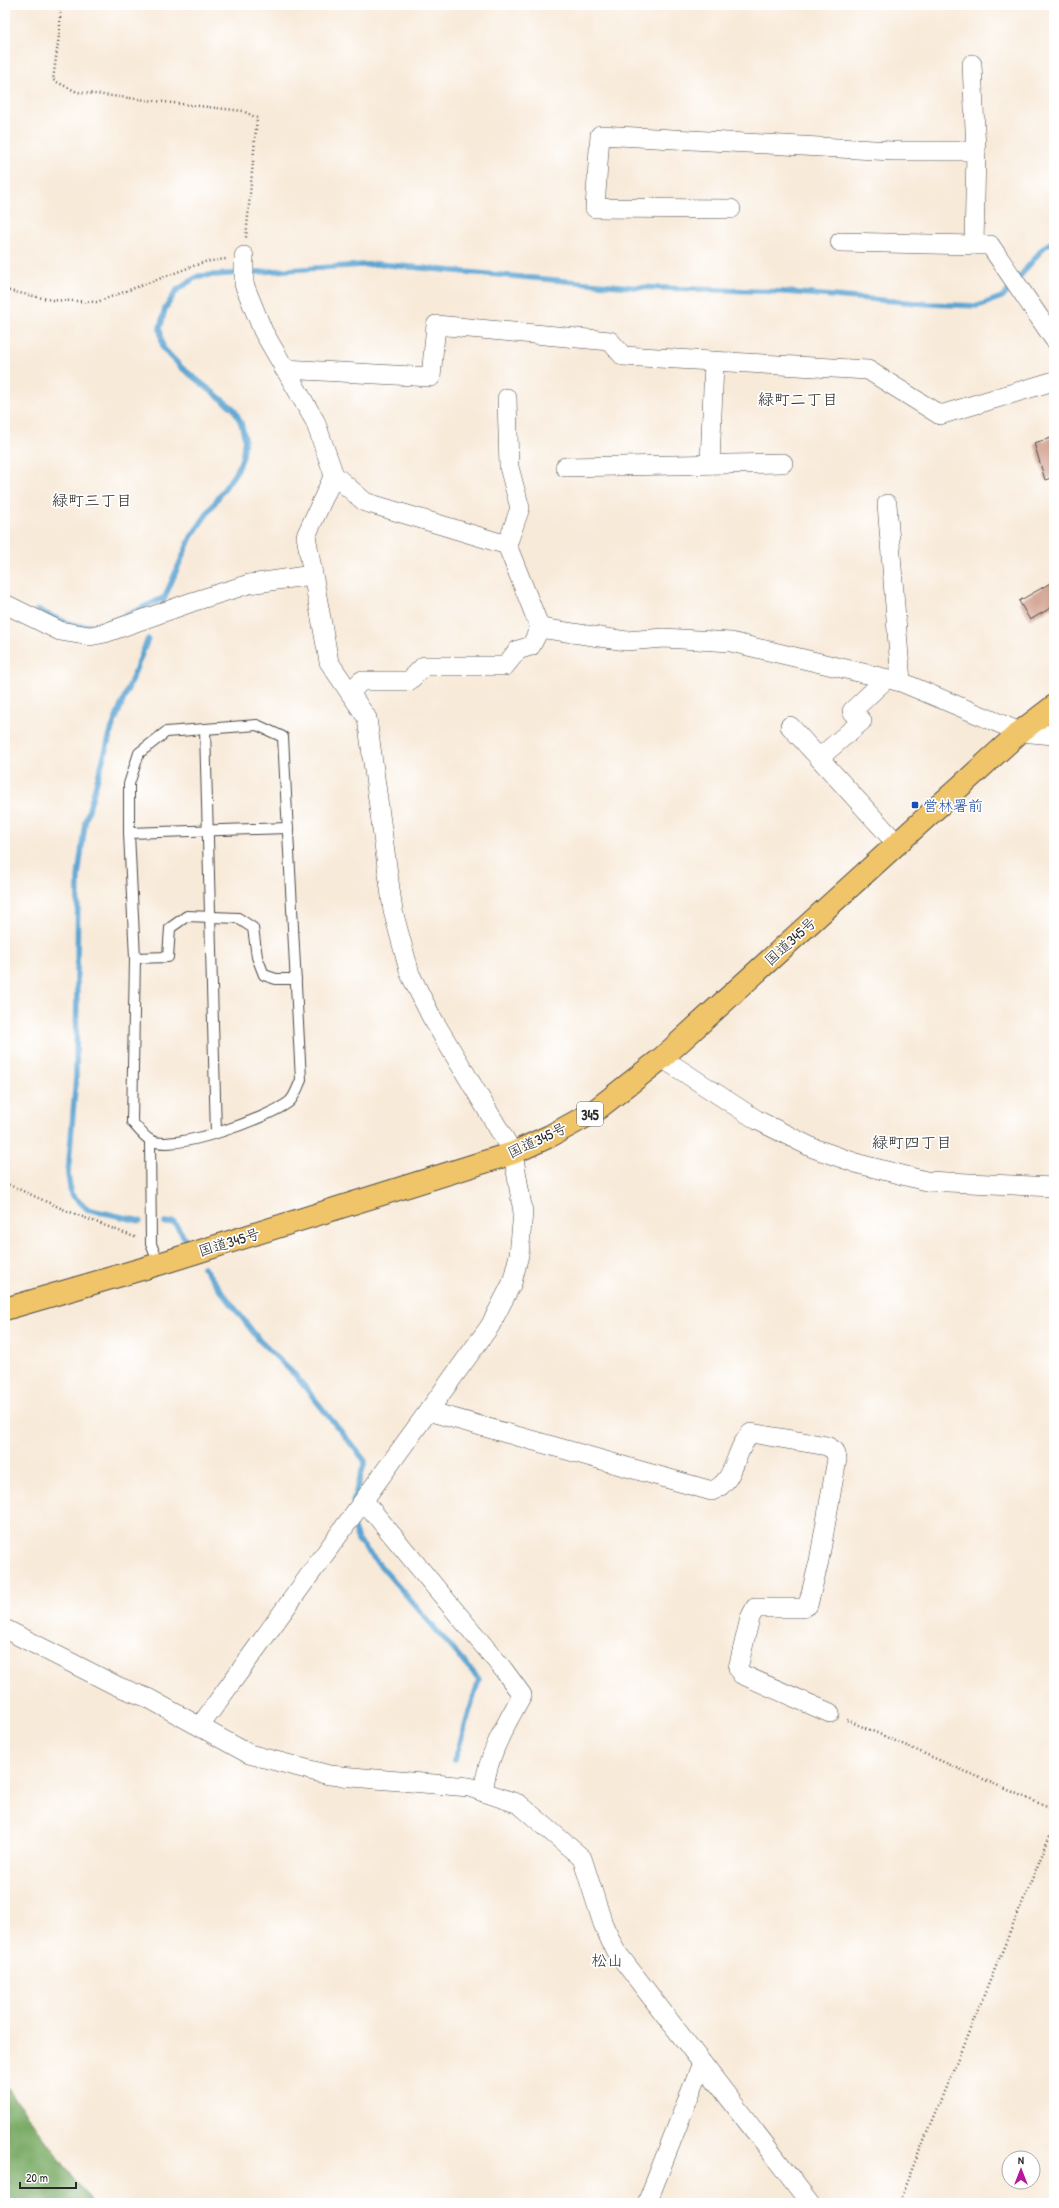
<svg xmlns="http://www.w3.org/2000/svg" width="1059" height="2208" font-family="'Patrick Hand','Klee One',sans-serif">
<rect width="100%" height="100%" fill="#fff"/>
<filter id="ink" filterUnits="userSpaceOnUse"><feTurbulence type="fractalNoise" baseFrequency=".025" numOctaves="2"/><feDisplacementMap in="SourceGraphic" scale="8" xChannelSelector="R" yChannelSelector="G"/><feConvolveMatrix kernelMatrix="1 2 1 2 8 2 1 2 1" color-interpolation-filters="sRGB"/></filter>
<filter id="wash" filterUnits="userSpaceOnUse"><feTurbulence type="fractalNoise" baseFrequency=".012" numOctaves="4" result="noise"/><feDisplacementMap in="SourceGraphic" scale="16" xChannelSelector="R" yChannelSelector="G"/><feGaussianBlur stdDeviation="0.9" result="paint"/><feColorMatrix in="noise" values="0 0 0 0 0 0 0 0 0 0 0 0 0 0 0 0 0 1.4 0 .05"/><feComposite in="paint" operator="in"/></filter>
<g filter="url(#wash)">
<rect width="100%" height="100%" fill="#f8ead9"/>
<path fill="#7aab66" stroke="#526b48" d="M5 2085 92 2203H5Z"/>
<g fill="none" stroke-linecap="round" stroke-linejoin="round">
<g stroke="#5ba4d2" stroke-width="5.5">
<path d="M163 601 191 537 238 469 243 456 245 438 241 423 234 409 182 368 163 348 160 328 165 309 177 290 198 276 378 264 631 287 786 292 929 304 978 306 1004 296 1044 247 1054 241"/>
<path d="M37 610C50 615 67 625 81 626 109 628 140 608 165 597"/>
<path d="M140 1221 87 1209 71 1194 68 1174 76 1077 78 877 85 823 112 728 148 639"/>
<path d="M165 1223 174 1222 186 1240"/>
<path d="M203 1267 260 1341 295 1375 365 1461 353 1502"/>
<path d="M352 1523 358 1540 479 1679 455 1760"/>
</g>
</g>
<g id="blocks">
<g fill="#d09f8c">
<path d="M1054 437V477L1045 480 1034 443Z"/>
<path d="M1054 581V606L1030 620 1019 601Z"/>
</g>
</g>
</g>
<g filter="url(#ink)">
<use href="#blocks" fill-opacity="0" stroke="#4a4845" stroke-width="1"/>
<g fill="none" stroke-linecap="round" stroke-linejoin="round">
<g stroke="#4a4845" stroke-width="12">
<g id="lane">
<path d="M257 725 283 737 301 1080C298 1086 295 1097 289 1102 268 1118 173 1153 150 1140 143 1136 137 1127 132 1122L135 958 129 833V784L139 753 166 732Z"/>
<path d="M205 729 216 1133"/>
<path d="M129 833 288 828"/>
<path d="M135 958 168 957 170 928 187 916 238 918 253 928 257 957 264 975 276 979H296"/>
<path d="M150 1140 151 1244 159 1264"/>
</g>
</g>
<g stroke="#4a4845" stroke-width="20">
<g id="street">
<path d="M972 64 976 151"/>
<path d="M731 209 595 208 600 135 892 151H976L974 245H990L1054 339"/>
<path d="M840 242 974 245"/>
<path d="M284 369 431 377 436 325 610 341 623 356 868 370 940 415 1054 381"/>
<path d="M710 464 714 363"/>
<path d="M565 467 783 463"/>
<path d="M334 475 365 502 507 545 540 628"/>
<path d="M887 504 901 682"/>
<path d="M507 545 520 508 509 467 507 398"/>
<path d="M5 604 60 631 90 636 105 633 192 602 249 584 312 575"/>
<path d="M350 693 361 681H409L424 666H505L518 650 531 646 540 628 626 641 664 638 731 642 901 682 1020 732 1054 735"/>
<path d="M790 726 897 844"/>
<path d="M819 758 862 721 852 711 886 679"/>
<path d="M662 1058 757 1120 813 1148 859 1164 926 1181 1054 1187"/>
<path d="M428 1411 712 1491C737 1481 733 1451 751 1433L827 1446 835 1451 837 1459 819 1561 808 1605 802 1608H755L750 1618 738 1668 741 1674 830 1713"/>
<path d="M364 1501 503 1669 522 1695C504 1728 488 1754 483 1792"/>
<path d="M5 1629 117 1686 148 1698 249 1754 329 1775 469 1787 519 1804 582 1858 603 1924 615 1950 810 2203"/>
<path d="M200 1726 490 1326 512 1283 519 1255 523 1212 513 1153 431 1016 410 974 393 911 367 718 329 662 306 536 334 475 315 421 263 331 244 284V256"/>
<path d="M647 2203 702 2063"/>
</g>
</g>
<g stroke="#4a4845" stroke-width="24">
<path id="highway" d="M5 1309 159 1264 513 1153 550 1136 592 1113 662 1058 1020 732 1054 706"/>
</g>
<g stroke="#4a4845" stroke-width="2.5" stroke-dasharray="1 3" stroke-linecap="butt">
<path d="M60 5V28L53 80 77 92 243 111 257 118 246 238"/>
<path d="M5 290 52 300 97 302 204 262 226 259"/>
<path d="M5 1183 65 1210 137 1238"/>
<path d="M847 1720 1054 1810"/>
<path d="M898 2203 1054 1826"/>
</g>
<use href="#lane" stroke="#fff" stroke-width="10"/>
<use href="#street" stroke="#fff" stroke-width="19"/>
<use href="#highway" stroke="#f0c469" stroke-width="22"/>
</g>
</g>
<rect fill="#1a4fb4" stroke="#fff" stroke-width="1.5" x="911" y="801" width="8" height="8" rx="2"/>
<g text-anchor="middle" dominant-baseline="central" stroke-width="3.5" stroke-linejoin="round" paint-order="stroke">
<rect fill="#fff" stroke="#6b6b6b" stroke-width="1" x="577" y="1102" width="26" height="24" rx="3"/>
<g font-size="14" font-weight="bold" fill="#2b2b2b">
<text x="590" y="1114">345</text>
</g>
<g font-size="15" fill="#164399" stroke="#fff" text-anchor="start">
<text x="923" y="805">営林署前</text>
</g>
<g font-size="15" fill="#2b2b2b" stroke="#fff">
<text transform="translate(790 941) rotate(-42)">国道345号</text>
<text transform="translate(537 1140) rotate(-25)">国道345号</text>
<text transform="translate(229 1242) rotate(-17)">国道345号</text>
</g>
<g font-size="16" fill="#2b2b2b" stroke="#fff">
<text x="798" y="399">緑町二丁目</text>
<text x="92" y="500">緑町三丁目</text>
<text x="912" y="1142">緑町四丁目</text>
<text x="607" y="1960">松山</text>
</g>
</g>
<rect width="1059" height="2208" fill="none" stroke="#fff" stroke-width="20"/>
<g transform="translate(1021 2170)"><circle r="19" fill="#ffffff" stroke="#aaaaaa"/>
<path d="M0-3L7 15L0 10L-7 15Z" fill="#b5179e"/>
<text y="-6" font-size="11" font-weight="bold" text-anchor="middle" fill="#2b2b2b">N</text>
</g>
<path d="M20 2182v6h56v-6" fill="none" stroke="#2b2b2b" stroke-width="2"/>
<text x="26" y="2182" font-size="12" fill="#2b2b2b" stroke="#ffffff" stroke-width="3" paint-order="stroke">20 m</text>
</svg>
